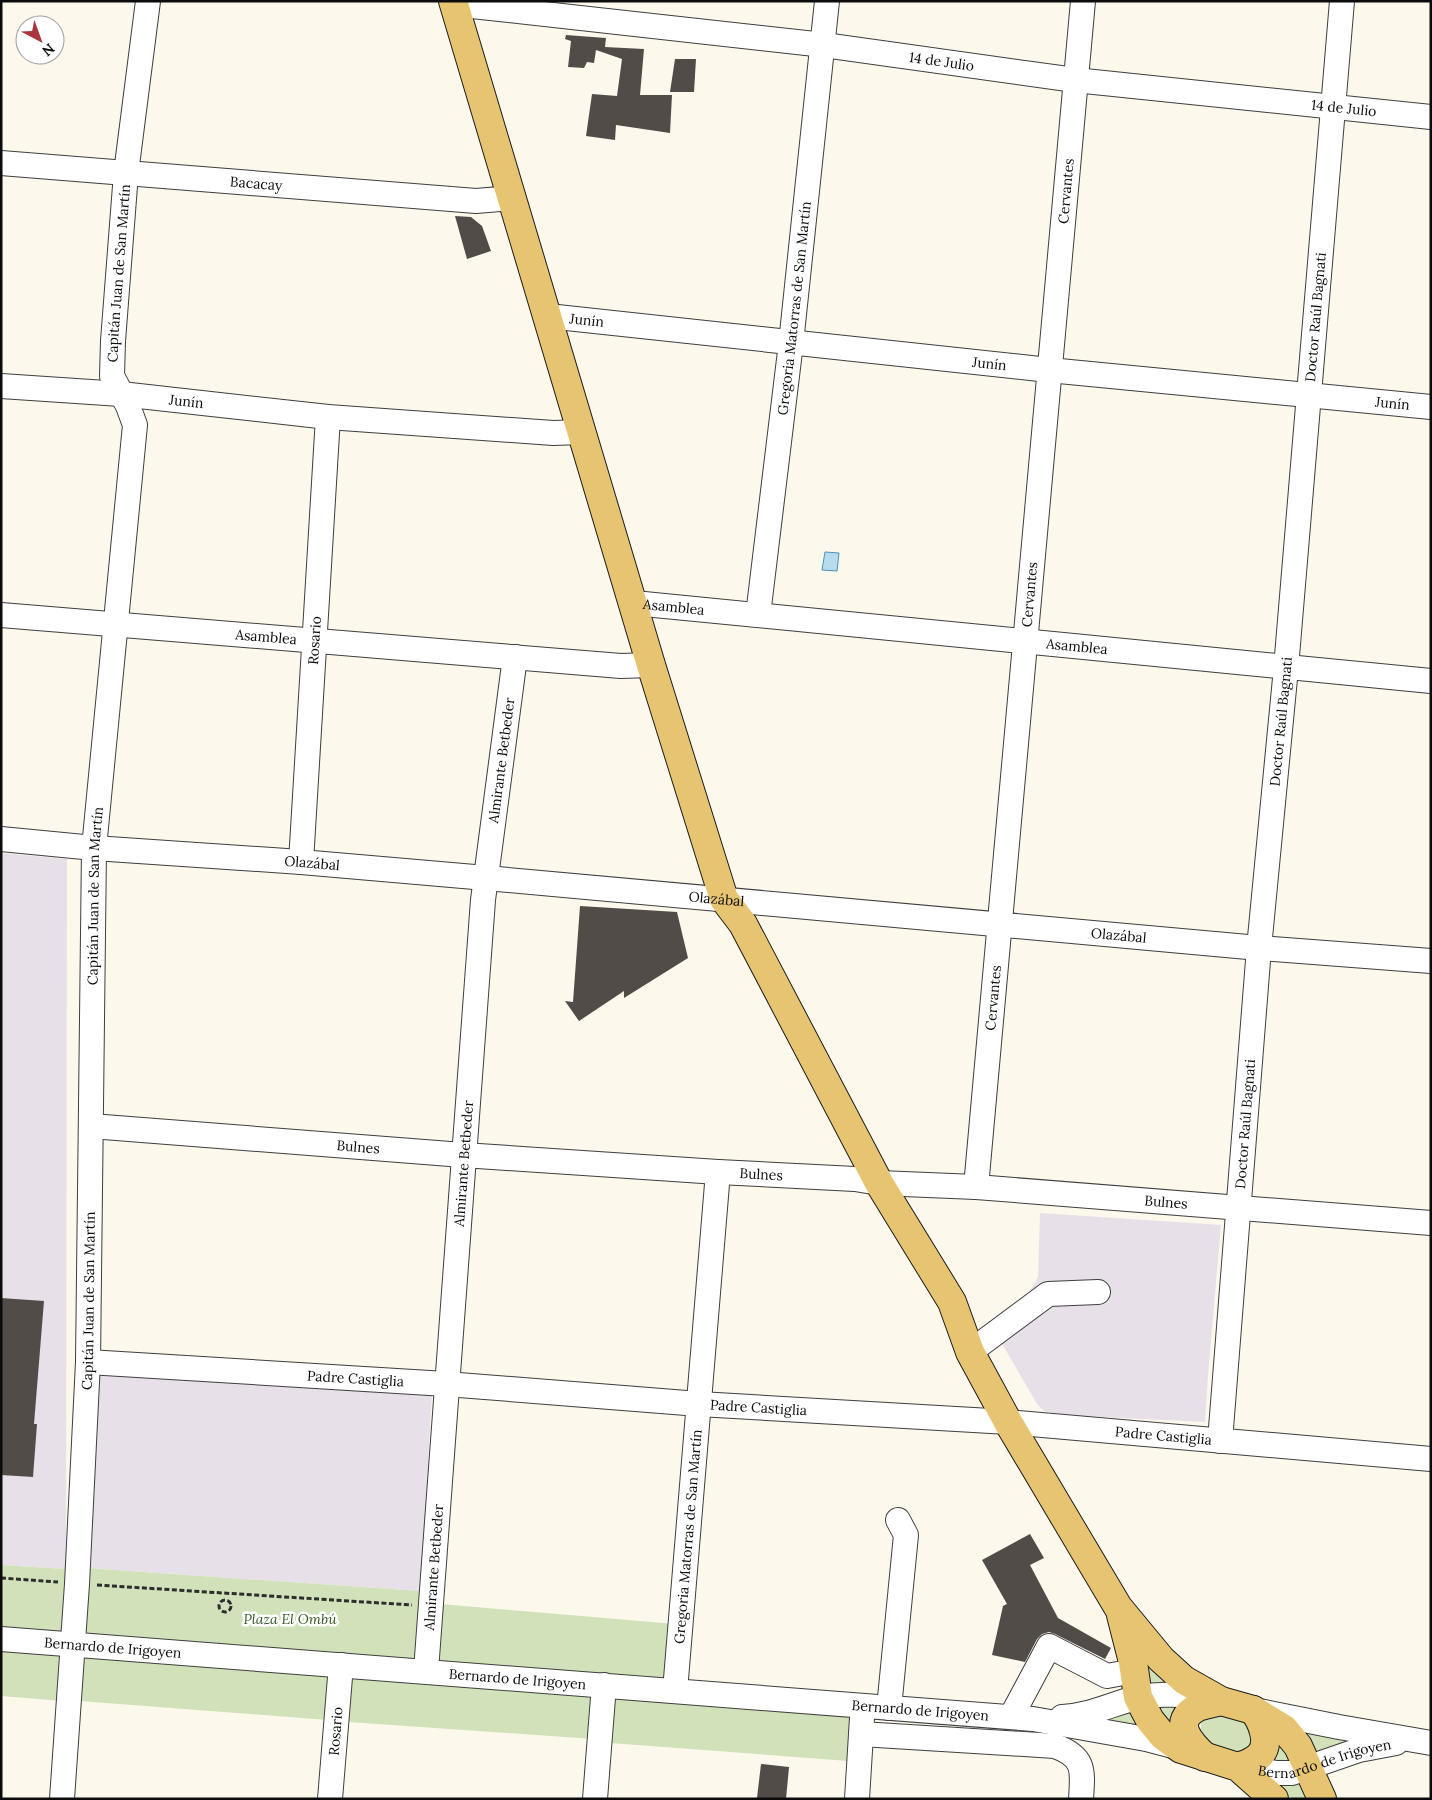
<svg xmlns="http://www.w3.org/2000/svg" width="1432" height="1800" font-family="Lora,serif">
<rect width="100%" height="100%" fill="#fcf8ec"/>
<g fill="#e8e0e9">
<path d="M1 853 67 859 66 1569 1 1565Z"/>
<path d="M1040 1213 1221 1225 1208 1376 1205 1422 1061 1415 1044 1411 1037 1404 1001 1342 1038 1277Z"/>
<path d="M99 1371 432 1393 421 1591 85 1568Z"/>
</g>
<g fill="#d1e2ba">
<path d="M1 1565 66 1569 61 1632 1 1627Z"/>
<path d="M85 1568 421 1591 418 1664 79 1641Z"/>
<path d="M441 1604 675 1624 670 1681 436 1661Z"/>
<path d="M1133 1635 1177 1686 1146 1688Z"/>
<path d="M1 1643 67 1648 62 1701 1 1696Z"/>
<path d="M84 1653 332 1673 328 1720 80 1701Z"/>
<path d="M352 1675 596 1692 593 1739 349 1722Z"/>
<path d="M613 1695 853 1713 849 1761 610 1743Z"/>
<path d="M1188 1703 1175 1732 1155 1704Z"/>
<path d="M1135 1709 1149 1731 1095 1723Z"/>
<path d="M1217 1712 1249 1722 1256 1732 1247 1755 1216 1749 1201 1734V1723L1205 1715Z"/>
<path d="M1292 1725 1367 1740 1312 1757Z"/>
<path d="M1274 1733 1294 1761 1267 1762Z"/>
<path d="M1303 1780 1311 1799H1293L1270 1782Z"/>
</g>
<path fill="#b6dcee" stroke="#4793bb" d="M825 552 839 553 837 571 822 570Z"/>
<g fill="#524c49">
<path d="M566 35 606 38 605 47 644 49 640 95H672L670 133 616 125 615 140 586 136 592 94 617 96 622 59 596 50 594 63 587 62 584 68 568 67 571 41 565 39Z"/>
<path d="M675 59H696L694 92H670Z"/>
<path d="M455 216 471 217 482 226 491 251 467 259Z"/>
<path d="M580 906 677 912 688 958 624 998V991L579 1021 565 1001 573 1002Z"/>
<path d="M1 1298 44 1301 34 1424H37L33 1477 1 1475Z"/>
<path d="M1030 1534 1044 1558 1030 1565 1058 1618 1111 1648 1105 1659 1055 1634 1049 1632 1042 1634 1037 1639 1025 1662 992 1655 1003 1606 1007 1604 982 1560Z"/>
<path d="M761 1764 789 1767 786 1799 757 1798Z"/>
</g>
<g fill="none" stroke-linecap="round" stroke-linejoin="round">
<g stroke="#3e3e3e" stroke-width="26">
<g id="minor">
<path id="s1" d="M454 4 824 45 1075 80 1431 117"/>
<path id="s2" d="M1 163 476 201 512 198"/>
<path id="s3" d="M548 316 1049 370 1431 407"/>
<path id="s4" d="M1 386 121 394 328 417 553 433 582 432"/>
<path id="s5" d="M634 603 1431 681"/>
<path id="s6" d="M1 615 621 666 651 665"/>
<path id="s7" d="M758 615 791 343 827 1"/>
<path id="s8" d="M1 839 94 848 301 862 486 878 1259 948 1431 961"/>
<path id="s9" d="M301 862 328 417"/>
<path id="s10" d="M91 1126 463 1155 718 1172 855 1179 879 1183 976 1187 1431 1223"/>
<path id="s11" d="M976 1187 1083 1"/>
<path d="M970 1352 1048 1294 1098 1292"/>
<path id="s12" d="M88 1362 446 1384 699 1404 1008 1422 1431 1459"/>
<path id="s13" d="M1220 1441 1259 948 1286 668 1342 1"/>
<path id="s14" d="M1 1639 1033 1719 1146 1739 1180 1748"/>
<path id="s15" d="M426 1671 483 900 515 657"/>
<path id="s16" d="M675 1691 718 1172"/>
<path d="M889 1708 906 1535 898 1520"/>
<path d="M1259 1711 1339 1727 1431 1743"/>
<path d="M1011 1717 1049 1646 1107 1676 1134 1671"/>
<path d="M1062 1717C1090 1716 1113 1703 1140 1697 1165 1692 1188 1696 1212 1699"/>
<path d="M861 1734 1055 1746C1085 1757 1083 1770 1081 1799"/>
<path id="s17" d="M1238 1767 1277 1773H1292L1359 1750 1396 1743"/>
<path id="s18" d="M62 1799 77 1584 88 1362 94 848 135 425 128 406 112 376 113 341 126 173 148 1"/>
<path id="s19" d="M330 1799 341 1665"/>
<path d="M595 1799 604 1685"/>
<path d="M857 1799 862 1718"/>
</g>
</g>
<g stroke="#1c1c1c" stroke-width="30">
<g id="major">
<path d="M453 1 651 665 724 899 743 924 879 1183 952 1302 970 1352 1008 1422 1118 1607 1161 1659 1184 1680 1221 1701 1253 1710 1284 1729 1298 1746 1322 1799"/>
<path d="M1121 1615 1133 1662 1138 1697 1150 1720 1163 1736 1181 1749 1238 1767 1274 1799"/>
<path d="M1205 1757C1190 1743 1170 1722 1198 1707 1205 1704 1214 1703 1221 1701"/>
<path d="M1238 1767C1246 1764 1254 1762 1260 1755 1271 1743 1262 1721 1253 1710"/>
</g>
</g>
<g stroke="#2d2d2d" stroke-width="3" stroke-dasharray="5 2.5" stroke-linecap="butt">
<path d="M1 1578 58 1582"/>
<path d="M97 1585 412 1605"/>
<circle cx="225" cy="1606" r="6"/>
</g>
<use href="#minor" stroke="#fff" stroke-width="24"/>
<use href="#major" stroke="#e7c471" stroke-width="28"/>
</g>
<g text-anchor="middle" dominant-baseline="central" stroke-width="5" stroke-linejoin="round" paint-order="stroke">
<g font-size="14" fill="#0b0b0b" stroke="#fff">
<text stroke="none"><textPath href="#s1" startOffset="491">14 de Julio</textPath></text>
<text stroke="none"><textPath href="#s1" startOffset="896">14 de Julio</textPath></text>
<text stroke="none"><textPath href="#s2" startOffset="256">Bacacay</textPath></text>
<text stroke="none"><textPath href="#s11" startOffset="1000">Cervantes</textPath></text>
<text stroke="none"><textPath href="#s18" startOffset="1534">Capitán Juan de San Martín</textPath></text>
<text stroke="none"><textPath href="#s7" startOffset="309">Gregoria Matorras de San Martín</textPath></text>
<text stroke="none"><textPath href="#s13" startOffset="1128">Doctor Raúl Bagnati</textPath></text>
<text stroke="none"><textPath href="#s3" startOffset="39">Junín</textPath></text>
<text stroke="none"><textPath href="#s3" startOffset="444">Junín</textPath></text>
<text stroke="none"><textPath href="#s4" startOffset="186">Junín</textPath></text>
<text stroke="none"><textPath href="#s3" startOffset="849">Junín</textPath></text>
<text stroke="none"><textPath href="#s11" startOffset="595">Cervantes</textPath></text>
<text stroke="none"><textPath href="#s5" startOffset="40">Asamblea</textPath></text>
<text stroke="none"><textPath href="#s6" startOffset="266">Asamblea</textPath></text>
<text stroke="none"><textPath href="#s9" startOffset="222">Rosario</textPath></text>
<text stroke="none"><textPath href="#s5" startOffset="445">Asamblea</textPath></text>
<text stroke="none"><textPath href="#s13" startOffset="722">Doctor Raúl Bagnati</textPath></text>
<text stroke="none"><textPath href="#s15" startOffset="914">Almirante Betbeder</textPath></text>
<text stroke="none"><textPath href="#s8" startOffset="312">Olazábal</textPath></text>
<text stroke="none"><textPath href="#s18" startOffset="904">Capitán Juan de San Martín</textPath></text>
<text stroke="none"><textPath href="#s8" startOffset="718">Olazábal</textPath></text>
<text stroke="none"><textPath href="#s8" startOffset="1122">Olazábal</textPath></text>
<text stroke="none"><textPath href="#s11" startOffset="190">Cervantes</textPath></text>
<text stroke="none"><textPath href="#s13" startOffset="318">Doctor Raúl Bagnati</textPath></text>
<text stroke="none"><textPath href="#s10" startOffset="268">Bulnes</textPath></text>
<text stroke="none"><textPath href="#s15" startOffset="509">Almirante Betbeder</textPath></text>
<text stroke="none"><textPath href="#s10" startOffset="672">Bulnes</textPath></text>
<text stroke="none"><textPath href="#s10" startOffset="1078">Bulnes</textPath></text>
<text stroke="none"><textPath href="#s18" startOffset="499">Capitán Juan de San Martín</textPath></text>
<text stroke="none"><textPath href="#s12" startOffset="268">Padre Castiglia</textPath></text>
<text stroke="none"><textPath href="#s12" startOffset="672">Padre Castiglia</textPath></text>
<text stroke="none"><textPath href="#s12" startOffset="1078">Padre Castiglia</textPath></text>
<text stroke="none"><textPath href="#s16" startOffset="155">Gregoria Matorras de San Martín</textPath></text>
<text stroke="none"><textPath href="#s15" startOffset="104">Almirante Betbeder</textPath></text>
<text stroke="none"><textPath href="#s14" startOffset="112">Bernardo de Irigoyen</textPath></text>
<text stroke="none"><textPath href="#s14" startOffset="518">Bernardo de Irigoyen</textPath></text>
<text stroke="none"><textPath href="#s14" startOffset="922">Bernardo de Irigoyen</textPath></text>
<text stroke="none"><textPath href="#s19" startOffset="68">Rosario</textPath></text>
<text stroke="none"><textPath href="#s17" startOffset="89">Bernardo de Irigoyen</textPath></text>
</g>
<g font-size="14" font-style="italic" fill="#325a24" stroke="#fff">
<text x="290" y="1619">Plaza El Ombú</text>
</g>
</g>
<rect width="1432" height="1800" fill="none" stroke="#0b0b0b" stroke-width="5"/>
<g transform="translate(40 40) rotate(139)"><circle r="24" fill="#ffffff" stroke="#9d9d9d"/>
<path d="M0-4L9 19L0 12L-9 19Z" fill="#a93541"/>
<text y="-8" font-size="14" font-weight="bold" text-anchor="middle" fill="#0b0b0b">N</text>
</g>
</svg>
